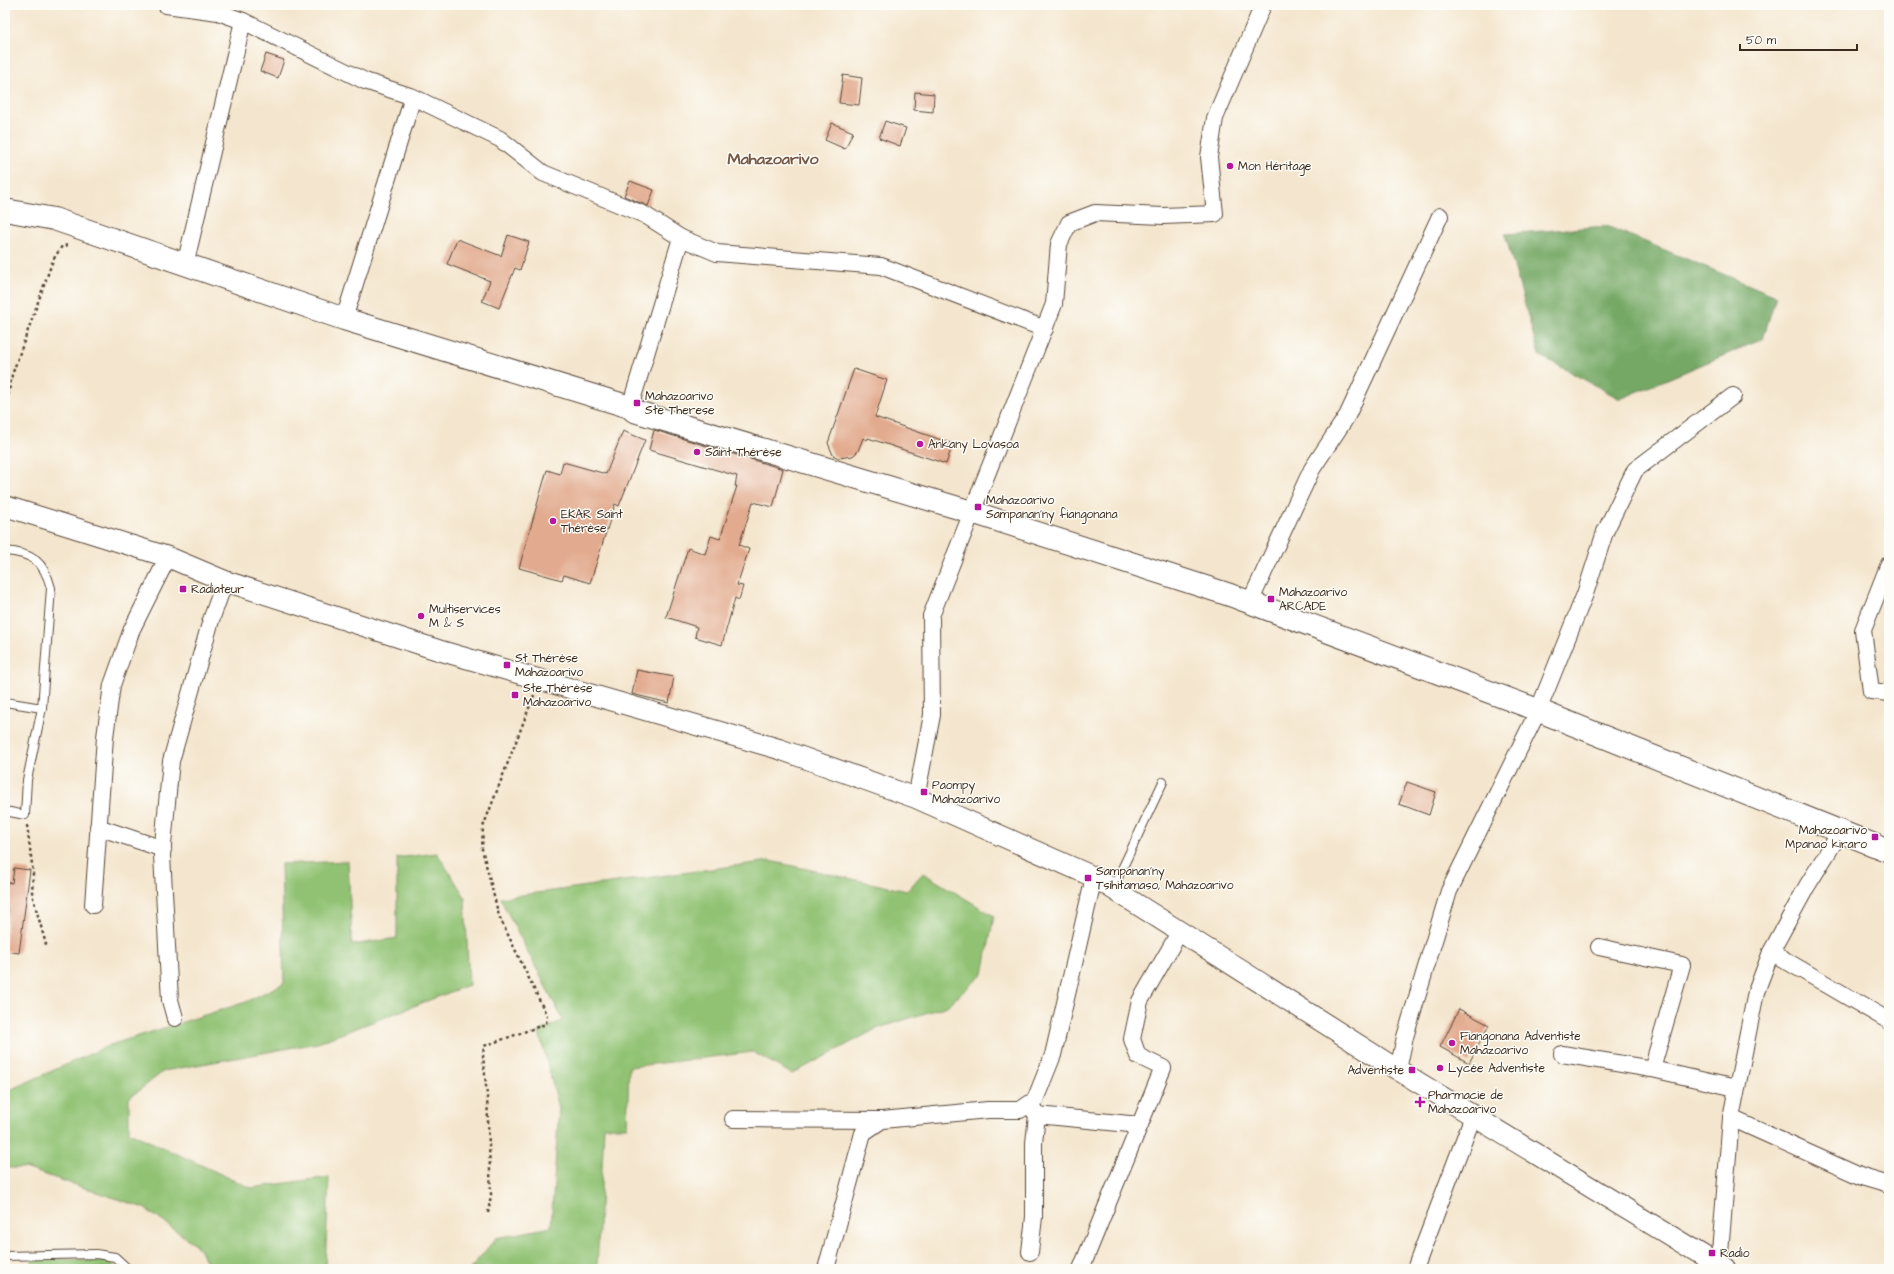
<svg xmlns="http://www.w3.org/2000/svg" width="1894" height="1274" font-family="'Architects Daughter',sans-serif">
<rect width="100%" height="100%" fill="#fdfcf7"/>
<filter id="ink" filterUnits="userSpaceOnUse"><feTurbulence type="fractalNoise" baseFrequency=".025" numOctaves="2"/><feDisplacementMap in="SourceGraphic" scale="8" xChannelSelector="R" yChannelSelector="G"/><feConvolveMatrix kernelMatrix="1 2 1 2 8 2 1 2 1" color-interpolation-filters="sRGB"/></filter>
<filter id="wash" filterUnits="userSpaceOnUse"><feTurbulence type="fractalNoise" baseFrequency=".012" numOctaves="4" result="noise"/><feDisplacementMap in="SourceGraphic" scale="16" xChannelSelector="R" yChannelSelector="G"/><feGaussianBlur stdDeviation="0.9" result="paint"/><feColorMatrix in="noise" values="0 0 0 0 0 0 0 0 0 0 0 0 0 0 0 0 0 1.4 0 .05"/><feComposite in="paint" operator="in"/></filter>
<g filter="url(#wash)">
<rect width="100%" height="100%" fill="#f4e6ce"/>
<g fill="#91c273" stroke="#667648">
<path d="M437 853 465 897 469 985 317 1043 164 1071 129 1098V1132L251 1188 329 1177 325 1269H212L196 1245 144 1208 25 1168H5V1092L110 1045 246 1002 284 983 281 864 348 861 352 945 397 938V858Z"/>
<path d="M770 861 907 891 923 873 994 916 983 974 947 1006 876 1029 792 1074 753 1052 629 1067 627 1127H604L597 1269H470L496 1238 551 1227 559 1108 539 1032 563 1020 500 898Z"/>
<path d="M33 1258 108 1261 118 1269H31Z"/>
</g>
<path fill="#74a865" stroke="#586942" d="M1607 226 1776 296 1763 339 1620 399 1539 355 1505 234Z"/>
<g id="blocks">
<g fill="#e2aa8e">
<path d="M266 54 284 60 278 78 260 71Z"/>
<path d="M843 75 862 78 859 105 839 103Z"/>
<path d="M915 92 934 94 933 112 914 110Z"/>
<path d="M885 121 906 128 900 146 879 138Z"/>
<path d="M832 123 853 132 845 149 825 140Z"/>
<path d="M630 181 654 190 648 206 624 196Z"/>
<path d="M508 235 529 242 520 270 515 268 499 308 482 301 490 281 447 264 457 239 501 256Z"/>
<path d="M854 369 887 380 875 417 953 444 946 464 868 438 867 440 863 438 858 451 853 456 838 458 833 455 828 443Z"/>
<path d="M654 430 783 469 773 507 753 502 739 545 749 549 737 585 743 586 739 600 735 598 722 645 695 637 697 627 666 617 688 548 705 554 711 536 720 539 737 486H735L737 476 649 450Z"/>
<path d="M623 431 645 440 619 506 615 504 590 583 564 575 562 580 519 568 547 470 560 474 563 462 606 474Z"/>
<path d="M637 670 674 677 669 703 632 694Z"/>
<path d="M1407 782 1436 792 1429 815 1399 804Z"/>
<path d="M14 868 30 870 19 953 5 951 8 909H5V882L12 883Z"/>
<path d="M1459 1009 1489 1025 1469 1063 1440 1047Z"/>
</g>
</g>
</g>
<g filter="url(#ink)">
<use href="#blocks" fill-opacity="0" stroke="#574638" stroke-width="1"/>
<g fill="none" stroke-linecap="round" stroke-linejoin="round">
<g stroke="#574638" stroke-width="10">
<g id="service">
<path d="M5 551C32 553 44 561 51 588L42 708 27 780 25 815 5 811"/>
<path d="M5 702 42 708"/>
<path d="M1113 888 1163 782"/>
<path d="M5 1256 96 1254 115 1257 128 1269"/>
</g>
</g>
<g stroke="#574638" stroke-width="18">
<g id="minor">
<path d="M166 5 218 12 243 21 365 81 413 97 500 139 543 173 645 215 681 238 630 407"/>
<path d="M681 238 717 253 881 266 1045 329"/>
<path d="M185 265 243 21"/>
<path d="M344 319 413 97"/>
<path d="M1889 564 1863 630 1871 691 1889 693"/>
<path d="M1250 602 1312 469 1347 416 1440 216"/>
<path d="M916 798 932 715 931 616 1054 304 1059 244 1069 223 1095 213 1163 216 1215 214 1209 157 1215 118 1263 5"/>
<path d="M98 827 163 849"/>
<path d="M93 905 105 737 112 685 132 629 168 557"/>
<path d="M1599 947 1682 965 1652 1069"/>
<path d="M1771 952 1889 1021"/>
<path d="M175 1018 170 1000 162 855 171 761 211 620 225 581"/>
<path d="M1562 1054 1652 1069 1736 1088"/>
<path d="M1398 1070 1405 1037 1449 891 1538 711 1585 594 1605 532 1635 470 1733 396"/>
<path d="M1031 1107 1037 1115 1140 1125"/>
<path d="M1731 1118 1862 1177 1889 1185"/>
<path d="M733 1119 882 1120"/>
<path d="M1030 1252 1034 1217V1143L1037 1115"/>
<path d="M1719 1265 1731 1118 1756 992 1771 952 1807 886 1841 831"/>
<path d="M826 1269 863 1133 882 1120 988 1110H1020L1035 1100 1053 1055 1094 877"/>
<path d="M1081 1269 1163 1068 1138 1056 1132 1039 1140 1001 1180 931"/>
<path d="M1415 1269 1473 1116"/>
</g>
</g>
<g stroke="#574638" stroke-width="22">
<path id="tertiary" d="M5 506 168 557 225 581 438 650 779 749 916 798 1094 877 1398 1070 1725 1269"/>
</g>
<g stroke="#574638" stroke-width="24">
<path id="secondary" d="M5 210 54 219 344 319 630 407 634 411 975 513 1230 595 1527 706 1889 851"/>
</g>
<g stroke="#574638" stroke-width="2.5" stroke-dasharray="3 3" stroke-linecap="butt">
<path d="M5 413 12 375 53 260 62 246 70 245"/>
<path d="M5 460V461"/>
<path d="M27 825 33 872 32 894 47 948"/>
<path d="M488 1213 491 1195 487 1095 483 1055 484 1046 546 1024 547 1016 499 916 482 849 483 827 534 695"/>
</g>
<use href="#service" stroke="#fff" stroke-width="8"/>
<use href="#minor" stroke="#fff" stroke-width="16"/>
<use href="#tertiary" stroke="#fff" stroke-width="20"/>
<use href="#secondary" stroke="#fff" stroke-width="22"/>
</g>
</g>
<g fill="#b5179e" stroke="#fdfcf7" stroke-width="1.5">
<circle cx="1230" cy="166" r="4"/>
<rect x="633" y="399" width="8" height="8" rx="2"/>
<circle cx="920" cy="444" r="4"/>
<circle cx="697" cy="452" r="4"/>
<rect x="974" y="503" width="8" height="8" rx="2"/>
<circle cx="553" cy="521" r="4"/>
<rect x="179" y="585" width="8" height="8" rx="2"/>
<rect x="1267" y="595" width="8" height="8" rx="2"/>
<circle cx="421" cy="616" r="4"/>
<rect x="503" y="661" width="8" height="8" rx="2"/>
<rect x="511" y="691" width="8" height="8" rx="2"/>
<rect x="920" y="788" width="8" height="8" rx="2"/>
<rect x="1871" y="833" width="8" height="8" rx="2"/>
<rect x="1084" y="874" width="8" height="8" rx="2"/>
<circle cx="1452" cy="1043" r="4"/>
<circle cx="1440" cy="1068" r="4"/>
<rect x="1408" y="1066" width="8" height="8" rx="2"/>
<path d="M1418 1096h4v4h4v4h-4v4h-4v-4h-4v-4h4z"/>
<rect x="1708" y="1249" width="8" height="8" rx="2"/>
</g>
<g text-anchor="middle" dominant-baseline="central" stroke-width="3" stroke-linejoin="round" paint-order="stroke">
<g font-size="12" fill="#3b2a1e" stroke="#fdfcf7" text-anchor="start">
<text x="1238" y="166">Mon Héritage</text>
<text x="645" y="396">Mahazoarivo<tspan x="645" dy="14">Ste Therese</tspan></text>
<text x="928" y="444">Ankany Lovasoa</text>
<text x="705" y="452">Saint Thérèse</text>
<text x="986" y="500">Mahazoarivo<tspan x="986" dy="14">Sampanan'ny fiangonana</tspan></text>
<text x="561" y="514">EKAR Saint<tspan x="561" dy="14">Thérèse</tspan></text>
<text x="191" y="589">Radiateur</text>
<text x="1279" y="592">Mahazoarivo<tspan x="1279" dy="14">ARCADE</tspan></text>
<text x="429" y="609">Multiservices<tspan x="429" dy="14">M &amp; S</tspan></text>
<text x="515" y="658">St Thérèse<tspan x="515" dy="14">Mahazoarivo</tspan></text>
<text x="523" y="688">Ste Thérèse<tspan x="523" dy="14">Mahazoarivo</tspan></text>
<text x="932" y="785">Paompy<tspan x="932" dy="14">Mahazoarivo</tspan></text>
<text x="1867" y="830" text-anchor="end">Mahazoarivo<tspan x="1867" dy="14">Mpanao kiraro</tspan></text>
<text x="1096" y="871">Sampanan'ny<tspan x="1096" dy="14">Tsihitamaso, Mahazoarivo</tspan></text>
<text x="1460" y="1036">Fiangonana Adventiste<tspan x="1460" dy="14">Mahazoarivo</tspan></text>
<text x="1448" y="1068">Lycée Adventiste</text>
<text x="1404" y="1070" text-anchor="end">Adventiste</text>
<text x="1428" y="1095">Pharmacie de<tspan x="1428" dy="14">Mahazoarivo</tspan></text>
<text x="1720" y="1253">Radio</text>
</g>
<g font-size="16" font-weight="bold" fill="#755745" stroke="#fdfcf7">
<text x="773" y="159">Mahazoarivo</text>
</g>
</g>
<rect width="1894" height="1274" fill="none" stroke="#fdfcf7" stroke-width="20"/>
<path d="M1740 44v6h117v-6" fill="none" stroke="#3b2a1e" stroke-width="2"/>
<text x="1746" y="44" font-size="12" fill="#3b2a1e" stroke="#fdfcf7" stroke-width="3" paint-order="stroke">50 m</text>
</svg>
